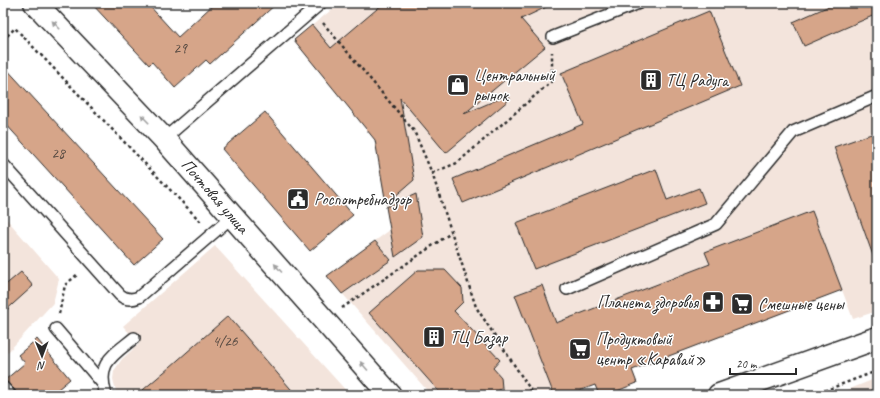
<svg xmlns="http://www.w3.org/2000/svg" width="880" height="398" font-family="Caveat,sans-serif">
<rect width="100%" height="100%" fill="#fff"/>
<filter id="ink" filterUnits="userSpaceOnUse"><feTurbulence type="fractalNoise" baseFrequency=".025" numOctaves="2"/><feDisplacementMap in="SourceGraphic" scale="8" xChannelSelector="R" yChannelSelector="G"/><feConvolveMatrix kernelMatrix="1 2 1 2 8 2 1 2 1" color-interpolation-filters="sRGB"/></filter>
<g filter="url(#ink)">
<g fill="#f3e4dc">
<path d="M340 3H877V311L853 319 842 290 633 370 637 383 607 395H599L594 385 568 395H431L327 276 390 230 375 140 294 40Z"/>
<path d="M3 215 59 279 53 303 8 352 3 348Z"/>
<path d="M215 246 350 395H117L113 379 114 371 122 359 139 344 123 326Z"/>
<path d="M877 378V395H835Z"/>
</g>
<g fill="#d6a589" stroke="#2b2b2b">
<path d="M91 3H147L178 37 215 3H277L210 64 206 60 175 88 152 62 149 65Z"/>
<path d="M384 3H555L521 19 545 47 464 114 508 95 510 99 446 153 400 98 414 180 386 204 375 140 294 40 312 25 331 48Z"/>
<path d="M836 3H877V14L804 46 793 22Z"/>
<path d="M709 11 740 86 463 203 453 179 583 124 561 73Z"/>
<path d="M3 65 163 239 134 265 3 121Z"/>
<path d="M265 112 353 215 310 251 222 149Z"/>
<path d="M877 132V261H875L834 147Z"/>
<path d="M656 169 667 200 699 188 705 203 534 269 516 223Z"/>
<path d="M416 194 423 237 395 257 386 207Z"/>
<path d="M812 211 842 290 632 370 637 383 607 395H599L595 385 568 395H554L515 295 542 285 556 323 710 264 705 252Z"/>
<path d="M375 241 391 260 342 294 327 276Z"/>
<path d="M418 270H445L462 288 463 302 454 311 500 360 493 368 501 377 502 388 493 395H442L369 313Z"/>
<path d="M21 272 33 286 3 313V287Z"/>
<path d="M228 316 296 395H137L170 367Z"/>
<path d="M37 339 70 379 51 395H17L15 390 5 380 25 363 18 355Z"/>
</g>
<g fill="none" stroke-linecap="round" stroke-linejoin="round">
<g stroke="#2b2b2b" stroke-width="14">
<g id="lane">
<path d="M553 37 639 3"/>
<path d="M164 139 321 3"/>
<path d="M3 164 120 295C126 300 132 300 139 297L233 216"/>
<path d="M567 289 716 224 793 132 877 96"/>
<path d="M56 329 103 384"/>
<path d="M3 387 10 395"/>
<path d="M106 395C96 363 112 356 134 338"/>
</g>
</g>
<g stroke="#2b2b2b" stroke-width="25">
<path id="street" d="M35 3 164 139 390 395"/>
</g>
<g stroke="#2b2b2b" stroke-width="25">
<path id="secondary" d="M719 395 877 338"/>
</g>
<g stroke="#2b2b2b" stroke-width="2.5" stroke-dasharray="3 3" stroke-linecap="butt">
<path d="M323 23 414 131 432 173 476 307 534 395"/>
<path d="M3 40 15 28 201 222"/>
<path d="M432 173 457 163 552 81V52"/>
<path d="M342 308 451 233"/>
<path d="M59 314 65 285 78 274"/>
<path d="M813 395 877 371"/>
</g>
<use href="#lane" stroke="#fff" stroke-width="11"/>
<use href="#street" stroke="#fff" stroke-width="22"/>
<use href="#secondary" stroke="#fff" stroke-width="22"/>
</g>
<defs><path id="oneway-solid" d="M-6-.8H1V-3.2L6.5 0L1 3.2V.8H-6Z"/></defs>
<g fill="#a0a0a0">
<use href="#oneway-solid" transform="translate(56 25) rotate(-134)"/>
<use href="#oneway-solid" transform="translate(145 119) rotate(-134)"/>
<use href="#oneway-solid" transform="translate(278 268) rotate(-131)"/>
<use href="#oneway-solid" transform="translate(364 366) rotate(-131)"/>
</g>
</g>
<defs>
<g id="building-square" transform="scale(1.15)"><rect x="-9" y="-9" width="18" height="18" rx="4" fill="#2b2b2b" stroke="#fff"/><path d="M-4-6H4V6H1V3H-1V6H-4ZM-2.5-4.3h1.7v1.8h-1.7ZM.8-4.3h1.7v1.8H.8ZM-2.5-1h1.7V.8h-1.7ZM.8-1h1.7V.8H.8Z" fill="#fff"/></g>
<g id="shop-square" transform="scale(1.15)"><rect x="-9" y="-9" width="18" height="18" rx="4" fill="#2b2b2b" stroke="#fff"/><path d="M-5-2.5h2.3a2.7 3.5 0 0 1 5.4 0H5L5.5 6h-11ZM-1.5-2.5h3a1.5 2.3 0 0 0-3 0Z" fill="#fff"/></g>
<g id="civic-square" transform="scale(1.15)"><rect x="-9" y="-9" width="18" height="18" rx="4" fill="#2b2b2b" stroke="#fff"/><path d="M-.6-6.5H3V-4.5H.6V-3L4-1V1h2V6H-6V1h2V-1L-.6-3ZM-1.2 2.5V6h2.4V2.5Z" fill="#fff"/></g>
<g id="pharmacy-square" transform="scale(1.15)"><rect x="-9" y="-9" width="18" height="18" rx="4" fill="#2b2b2b" stroke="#fff"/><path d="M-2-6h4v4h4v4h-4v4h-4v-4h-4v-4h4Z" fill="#fff"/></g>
<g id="supermarket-square" transform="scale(1.15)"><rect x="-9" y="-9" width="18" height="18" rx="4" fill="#2b2b2b" stroke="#fff"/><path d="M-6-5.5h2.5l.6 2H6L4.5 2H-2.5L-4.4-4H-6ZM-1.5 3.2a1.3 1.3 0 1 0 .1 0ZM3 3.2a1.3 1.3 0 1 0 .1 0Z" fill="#fff"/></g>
</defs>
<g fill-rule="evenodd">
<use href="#building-square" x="651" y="80"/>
<use href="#shop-square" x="458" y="85"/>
<use href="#civic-square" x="298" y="199"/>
<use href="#pharmacy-square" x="713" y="302"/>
<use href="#supermarket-square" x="742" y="304"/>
<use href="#building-square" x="434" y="337"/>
<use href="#supermarket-square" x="580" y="349"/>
</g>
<g text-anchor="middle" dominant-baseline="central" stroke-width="3" stroke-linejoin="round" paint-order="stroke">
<g font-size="15" fill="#564a42">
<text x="180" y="48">29</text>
<text x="58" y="153">28</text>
<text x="225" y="341">4/26</text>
</g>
<g font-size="17" fill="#2b2b2b" stroke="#fff" text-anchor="start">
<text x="474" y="75">Центральный<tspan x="474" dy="20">рынок</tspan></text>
<text x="666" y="80">ТЦ Радуга</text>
<text x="314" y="199">Роспотребнадзор</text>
<text x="698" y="302" text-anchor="end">Планета здоровья</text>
<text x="758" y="304">Смешные цены</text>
<text x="450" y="337">ТЦ Базар</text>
<text x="596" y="339">Продуктовый<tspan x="596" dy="20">центр «Каравай»</tspan></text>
</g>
<g font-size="17" fill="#2b2b2b" stroke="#fff">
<text transform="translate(215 196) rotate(49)">Почтовая улица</text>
</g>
</g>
<rect width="880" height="398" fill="none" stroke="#fff" stroke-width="16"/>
<rect x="8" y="8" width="864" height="382" fill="none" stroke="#2b2b2b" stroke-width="1.5" filter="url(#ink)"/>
<g transform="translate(42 356) rotate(179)" stroke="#ffffff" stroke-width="3" paint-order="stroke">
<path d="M0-3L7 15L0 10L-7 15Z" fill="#2b2b2b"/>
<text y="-6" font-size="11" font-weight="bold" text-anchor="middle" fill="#2b2b2b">N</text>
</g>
<path d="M730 368v6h66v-6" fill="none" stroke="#2b2b2b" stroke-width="2"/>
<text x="736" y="368" font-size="12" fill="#2b2b2b" stroke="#ffffff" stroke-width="3" paint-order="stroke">20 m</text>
</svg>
